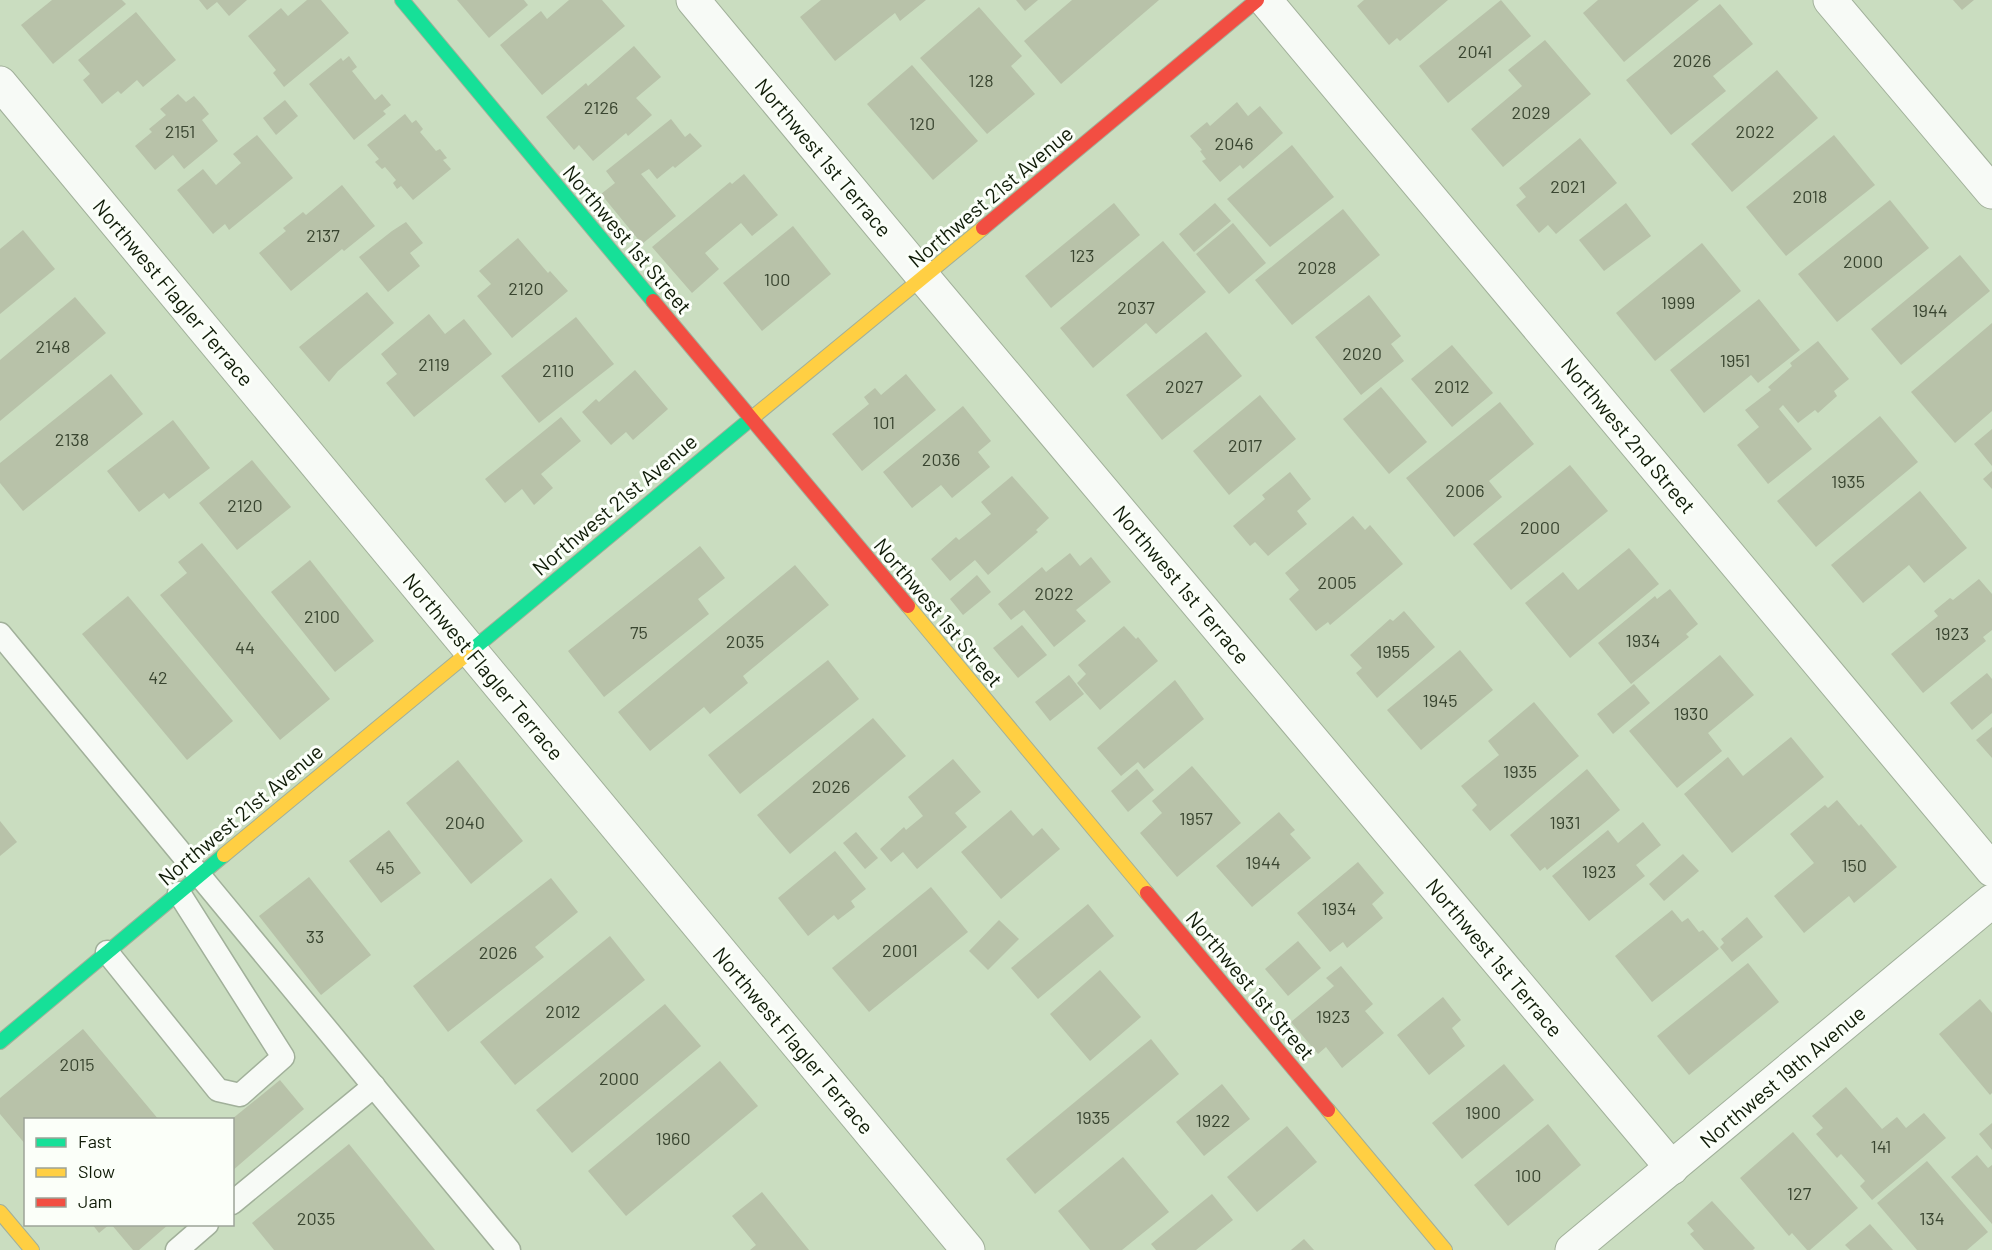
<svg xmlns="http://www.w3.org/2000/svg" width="1992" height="1250" font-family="Barlow,sans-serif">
<rect width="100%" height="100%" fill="#caddc0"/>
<g fill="#b8c2a9">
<path d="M52 0H122L126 4 53 64 21 25Z"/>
<path d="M199 0H247L229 16 217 2 207 10Z"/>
<path d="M307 0H321L349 33 284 87 273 73 276 70 248 36 281 8 288 16Z"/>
<path d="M457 0H524L528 5 489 38Z"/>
<path d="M569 0H602L625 26 542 95 500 45 541 11 547 19Z"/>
<path d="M821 0H926L900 21 895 13 835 61 800 17Z"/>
<path d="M1016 0H1038L1025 11Z"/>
<path d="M1072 0H1159L1061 84 1024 41Z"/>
<path d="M1364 0H1448L1400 41 1397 38 1389 45 1357 6Z"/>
<path d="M1501 0 1531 36 1448 103 1419 66Z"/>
<path d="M1598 0H1699L1624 62 1583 13Z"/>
<path d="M1953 0H1974L1962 10Z"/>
<path d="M1720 4 1753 44 1713 76 1726 91 1671 135 1626 80Z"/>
<path d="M979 7 1022 56 1011 66 1035 94 987 134 920 58Z"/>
<path d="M136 12 176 60 143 87 137 80 121 94 118 91 102 104 83 80 90 74 78 60Z"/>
<path d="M1545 40 1591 94 1503 167 1471 129 1522 86 1508 70Z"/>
<path d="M634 46 661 77 636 98 652 115 628 136 626 133 593 161 579 145 574 150 546 117 586 83 588 86Z"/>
<path d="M349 56 357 67 352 71 375 100 382 94 391 105 383 111 386 114 354 140 309 84 341 58 343 61Z"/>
<path d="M912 65 978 141 933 180 867 104Z"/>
<path d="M1777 70 1818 118 1732 192 1691 144Z"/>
<path d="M178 94 186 102 194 96 202 105 209 114 202 120 218 141 184 169 173 155 155 170 135 146 152 132 149 129 166 115 160 109Z"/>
<path d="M285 100 298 116 276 135 263 118Z"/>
<path d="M1237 102 1248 116 1260 106 1283 133 1243 169 1240 165 1220 182 1202 161 1206 159 1200 151 1202 150 1190 136 1207 122 1210 126Z"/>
<path d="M405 114 412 123 416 120 423 129 420 132 436 151 440 149 447 158 443 160 451 169 413 200 401 186 397 189 393 183 396 180 385 167 382 169 375 162 379 159 367 145Z"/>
<path d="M671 119 685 137 690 133 702 146 675 168 673 166 657 179 649 169 641 174 676 216 642 244 601 194 615 183 606 171Z"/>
<path d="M257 135 293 178 229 230 225 224 213 234 177 190 203 169 216 185 241 163 233 154Z"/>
<path d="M1834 135 1875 185 1786 256 1746 207Z"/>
<path d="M1580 138 1617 183 1556 234 1548 225 1539 233 1516 205 1526 197 1519 188Z"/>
<path d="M1292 145 1334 197 1270 247 1227 199Z"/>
<path d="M744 174 778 215 752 236 741 223 705 253 719 269 692 293 652 247 730 182 732 184Z"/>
<path d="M342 185 375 226 344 251 342 249 291 291 259 253 286 231 283 228 303 212 306 215Z"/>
<path d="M1890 200 1929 248 1837 322 1798 274Z"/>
<path d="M1114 203 1140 235 1051 308 1025 276Z"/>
<path d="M1215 203 1231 221 1194 252 1179 234Z"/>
<path d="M1626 203 1651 236 1604 271 1579 240Z"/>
<path d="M1343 209 1380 255 1292 325 1255 280Z"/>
<path d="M406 222 423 243 410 253 420 266 388 292 359 257 392 231Z"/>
<path d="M1233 223 1266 263 1229 294 1196 254Z"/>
<path d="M793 226 831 274 762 331 723 283Z"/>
<path d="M23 230 55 269 0 314V249Z"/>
<path d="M518 238 548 273 550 271 568 291 512 338 477 296 491 284 479 271Z"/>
<path d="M1163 241 1206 292 1156 334 1146 323 1093 368 1060 328Z"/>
<path d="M1702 243 1741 291 1655 361 1616 313Z"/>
<path d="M1960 255 1990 291 1901 365 1871 329Z"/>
<path d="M367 292 394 323 338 371 329 382 299 347Z"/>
<path d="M1369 295 1401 336 1391 344 1404 361 1361 395 1315 337Z"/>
<path d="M75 297 106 333 0 421V360Z"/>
<path d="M1759 299 1800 350 1758 383 1751 375 1704 413 1670 370Z"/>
<path d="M429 314 445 334 464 319 492 354 414 417 386 383 397 374 381 354Z"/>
<path d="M576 317 614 364 539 423 501 376Z"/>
<path d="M1992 323V411L1955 443 1911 392Z"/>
<path d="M1206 332 1242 376 1162 440 1126 395Z"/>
<path d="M1818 341 1849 379 1834 391 1837 396 1818 413 1815 410 1798 423 1783 405 1779 409 1812 449 1768 484 1737 445 1759 427 1745 410 1771 390 1768 387 1792 366 1790 363Z"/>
<path d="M1452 345 1493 393 1452 427 1411 379Z"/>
<path d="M635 370 668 409 633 440 626 432 611 445 582 412 596 399 599 402Z"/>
<path d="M111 374 143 414 23 511 0 483V463Z"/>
<path d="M906 374 936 410 862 471 832 434 869 404 864 397 875 388 881 395Z"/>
<path d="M1381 387 1427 442 1389 474 1343 419Z"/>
<path d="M1260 395 1296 439 1229 495 1193 451Z"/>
<path d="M1500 402 1534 444 1489 481 1502 497 1454 537 1406 478Z"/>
<path d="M963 406 991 441 978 452 990 467 952 498 941 485 912 508 883 472Z"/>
<path d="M1880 416 1918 462 1816 547 1777 501Z"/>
<path d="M561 417 581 441 541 474 553 488 534 505 522 489 505 503 485 479Z"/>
<path d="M173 420 210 468 169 499 164 493 139 512 107 471Z"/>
<path d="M1992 429V466L1974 444Z"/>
<path d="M252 460 291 507 237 550 199 503Z"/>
<path d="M1570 465 1608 511 1511 590 1473 544Z"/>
<path d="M1992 471V489L1983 479Z"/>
<path d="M1290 472 1311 499 1297 511 1307 524 1268 556 1255 542 1250 546 1233 526 1265 499 1262 495Z"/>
<path d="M1012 476 1049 518 1036 530 1038 532 988 575 975 560 950 581 931 559 956 537 959 540 991 514 981 502Z"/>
<path d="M1920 491 1967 548 1924 583 1909 565 1863 603 1831 565Z"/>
<path d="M1353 516 1365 530 1370 525 1403 564 1330 625 1328 622 1316 631 1289 599 1299 590 1285 573Z"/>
<path d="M202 543 330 699 280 740 160 595 187 573 178 562Z"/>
<path d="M700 546 725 578 698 599 709 614 604 697 568 651Z"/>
<path d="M1629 548 1659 584 1570 658 1525 603 1563 572 1578 590Z"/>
<path d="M1070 553 1080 566 1091 557 1111 582 1076 610 1086 621 1054 647 1024 610 1011 620 998 604 1042 567 1046 572Z"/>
<path d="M310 560 374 641 335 672 271 592Z"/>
<path d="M795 565 829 605 743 676 748 683 710 714 704 707 650 751 618 712Z"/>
<path d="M977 575 991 592 963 615 950 599Z"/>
<path d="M1979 579 1992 594V630L1983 637 1986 641 1923 693 1891 654 1938 616 1934 611 1950 598 1953 600Z"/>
<path d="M1670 589 1698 624 1686 634 1689 637 1631 684 1598 643 1655 596 1657 599Z"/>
<path d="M128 596 233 721 187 760 82 634Z"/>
<path d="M1404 611 1435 647 1377 698 1356 673 1362 668 1350 655 1390 619 1393 621Z"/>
<path d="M1022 625 1047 655 1018 678 993 648Z"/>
<path d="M1124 626 1136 639 1138 637 1158 661 1100 710 1077 683 1086 674 1078 665Z"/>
<path d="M1460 650 1493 690 1421 750 1387 710Z"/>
<path d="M1720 655 1754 695 1708 733 1722 751 1677 788 1629 731Z"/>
<path d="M828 660 859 699 740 794 708 755Z"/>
<path d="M1987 673 1992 679V713L1972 730 1950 703Z"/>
<path d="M1069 675 1084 694 1050 721 1035 702Z"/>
<path d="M1175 680 1204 719 1144 769 1138 762 1121 776 1097 748Z"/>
<path d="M1634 684 1650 703 1613 734 1597 714Z"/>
<path d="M1534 702 1579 756 1490 831 1472 810 1477 805 1461 786 1499 755 1488 741Z"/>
<path d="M873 718 906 756 790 854 757 815Z"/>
<path d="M1992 727V758L1976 740Z"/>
<path d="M1791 737 1824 777 1732 853 1684 794 1728 757 1743 776Z"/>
<path d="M953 759 981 792 955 813 967 827 917 869 903 852 891 862 880 849 904 827 906 830 923 816 908 797Z"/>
<path d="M458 760 523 841 471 884 406 803Z"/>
<path d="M1192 766 1241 823 1177 877 1140 833 1162 813 1152 801Z"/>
<path d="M1137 769 1154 790 1128 812 1111 791Z"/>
<path d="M1587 769 1620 810 1547 870 1545 867 1540 871 1510 835Z"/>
<path d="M1837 800 1859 826 1861 824 1897 867 1854 903 1849 896 1804 933 1774 896 1814 863 1790 834 1825 805 1828 808Z"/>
<path d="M1011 810 1033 836 1042 828 1060 849 1001 899 961 852Z"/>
<path d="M1279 812 1295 830 1290 834 1311 858 1252 907 1216 866Z"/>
<path d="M0 821 17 842 0 856Z"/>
<path d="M1643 822 1661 845 1636 865 1645 876 1589 921 1552 876 1608 830 1618 843Z"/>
<path d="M389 830 421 873 381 903 349 861Z"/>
<path d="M856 832 878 858 865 869 843 843Z"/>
<path d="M835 851 866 889 851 901 855 907 838 920 834 915 808 936 778 898Z"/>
<path d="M1683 854 1699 871 1664 901 1649 884Z"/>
<path d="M1358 862 1384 893 1372 904 1383 918 1347 948 1343 942 1330 952 1297 913Z"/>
<path d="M309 877 371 955 321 995 259 916Z"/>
<path d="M551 878 578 912 535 947 544 957 448 1032 413 986Z"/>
<path d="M931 887 968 932 869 1012 832 968Z"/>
<path d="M1088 904 1114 936 1038 999 1011 968Z"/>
<path d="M1672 910 1682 922 1688 918 1699 932 1703 930 1719 949 1652 1002 1615 956Z"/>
<path d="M1747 917 1763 937 1732 962 1720 947 1724 943 1721 939Z"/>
<path d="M999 920 1019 939 988 970 969 951Z"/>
<path d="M610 936 645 980 515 1085 480 1042Z"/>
<path d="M1298 941 1321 968 1288 996 1265 969Z"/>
<path d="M1748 963 1779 1002 1689 1075 1657 1036Z"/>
<path d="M1341 966 1373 1004 1365 1011 1384 1033 1342 1068 1326 1047 1318 1054 1291 1022 1334 986 1326 978Z"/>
<path d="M1100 970 1141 1017 1090 1061 1050 1014Z"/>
<path d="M1443 997 1461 1020 1452 1028 1465 1046 1429 1075 1397 1035Z"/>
<path d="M1980 999 1992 1013V1093L1990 1095 1939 1034Z"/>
<path d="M665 1004 701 1046 572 1153 536 1110Z"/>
<path d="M83 1029 159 1120H26V1145L0 1114V1098Z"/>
<path d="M1151 1039 1179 1074 1035 1194 1006 1159Z"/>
<path d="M720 1061 758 1106 626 1216 588 1171Z"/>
<path d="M1504 1064 1534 1100 1462 1159 1432 1123Z"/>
<path d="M280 1080 304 1109 232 1171V1119Z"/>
<path d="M1222 1084 1250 1119 1204 1156 1176 1122Z"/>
<path d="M1846 1087 1882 1129 1897 1117 1906 1128 1924 1113 1946 1138 1872 1200 1860 1186 1865 1181 1841 1154 1837 1158 1816 1134 1823 1128 1812 1116Z"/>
<path d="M1992 1123V1150L1979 1134Z"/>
<path d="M1548 1124 1581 1165 1508 1226 1474 1185Z"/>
<path d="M1287 1126 1317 1162 1257 1212 1227 1177Z"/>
<path d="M1793 1132 1858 1208 1810 1250H1807L1792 1233 1789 1236 1740 1178Z"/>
<path d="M349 1144 435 1250H274L252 1223Z"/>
<path d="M1977 1155 1988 1168 1992 1165V1224L1951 1177Z"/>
<path d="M1123 1157 1169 1212 1122 1250H1090L1058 1211Z"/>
<path d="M1927 1161 1988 1232 1967 1250H1917L1877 1203Z"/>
<path d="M762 1192 809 1250H750L756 1245 732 1216Z"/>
<path d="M1212 1194 1233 1220 1196 1250H1156L1151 1244Z"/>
<path d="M1712 1201 1755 1248 1753 1250H1704L1690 1234 1694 1231 1687 1223Z"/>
<path d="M92 1224H110L99 1233Z"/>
<path d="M111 1224H169L139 1250H133Z"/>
<path d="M1870 1224 1893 1250H1850L1845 1245Z"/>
<path d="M1304 1239 1314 1250H1291Z"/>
</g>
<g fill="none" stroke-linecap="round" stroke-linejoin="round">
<g stroke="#a1b09a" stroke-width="25">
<g id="lane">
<path d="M0 634 509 1250"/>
<path d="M107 952 218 1090 240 1095 283 1057 179 893"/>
<path d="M232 1203 374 1086"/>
<path d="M177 1250 207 1224"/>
</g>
</g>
<g stroke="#a1b09a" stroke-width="35">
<g id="street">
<path d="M693 0 924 278 1672 1168"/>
<path d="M1265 0 1992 870"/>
<path d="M1830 0 1992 192"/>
<path d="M0 83 968 1250"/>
<path d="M1572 1250 1992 901"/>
</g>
</g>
<g stroke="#a1b09a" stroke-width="16">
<g id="fast">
<path d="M402 0 653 301"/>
<path d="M467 654 752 418"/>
<path d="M0 1042 224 855"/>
</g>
</g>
<g stroke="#a1b09a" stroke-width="16">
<g id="slow">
<path d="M752 418 983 228"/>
<path d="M908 606 1147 893"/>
<path d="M224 855 467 654"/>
<path d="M1328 1110 1445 1250"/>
<path d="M0 1212 32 1250"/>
</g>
</g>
<g stroke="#a1b09a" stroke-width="16">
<g id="jam">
<path d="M983 228 1257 0"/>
<path d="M653 301 908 606"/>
<path d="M1147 893 1328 1110"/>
</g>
</g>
<use href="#lane" stroke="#f7faf6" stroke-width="22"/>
<use href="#street" stroke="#f7faf6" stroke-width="33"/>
<use href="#fast" stroke="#16e098" stroke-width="14"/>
<use href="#slow" stroke="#ffcf43" stroke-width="14"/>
<use href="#jam" stroke="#f24e42" stroke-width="14"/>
</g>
<g text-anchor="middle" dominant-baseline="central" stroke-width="6" stroke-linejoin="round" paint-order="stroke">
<g font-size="18" fill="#394530">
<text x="1475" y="51">2041</text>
<text x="1692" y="60">2026</text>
<text x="981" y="80">128</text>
<text x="601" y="107">2126</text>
<text x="1531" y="112">2029</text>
<text x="922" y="123">120</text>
<text x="180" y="131">2151</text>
<text x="1755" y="131">2022</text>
<text x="1234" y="143">2046</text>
<text x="1568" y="186">2021</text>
<text x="1810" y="196">2018</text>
<text x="323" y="235">2137</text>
<text x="1082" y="255">123</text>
<text x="1863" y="261">2000</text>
<text x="1317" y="267">2028</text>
<text x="777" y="279">100</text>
<text x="526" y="288">2120</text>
<text x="1678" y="302">1999</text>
<text x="1136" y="307">2037</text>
<text x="1930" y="310">1944</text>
<text x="53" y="346">2148</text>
<text x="1362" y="353">2020</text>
<text x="1735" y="360">1951</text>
<text x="434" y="364">2119</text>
<text x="558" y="370">2110</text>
<text x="1184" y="386">2027</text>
<text x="1452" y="386">2012</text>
<text x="884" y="422">101</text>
<text x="72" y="439">2138</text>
<text x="1245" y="445">2017</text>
<text x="941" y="459">2036</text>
<text x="1848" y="481">1935</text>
<text x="1465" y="490">2006</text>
<text x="245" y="505">2120</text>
<text x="1540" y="527">2000</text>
<text x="1337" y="582">2005</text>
<text x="1054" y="593">2022</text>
<text x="322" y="616">2100</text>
<text x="639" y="632">75</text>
<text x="1952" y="633">1923</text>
<text x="1643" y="640">1934</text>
<text x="745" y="641">2035</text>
<text x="245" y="647">44</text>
<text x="1393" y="651">1955</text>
<text x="158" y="677">42</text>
<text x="1440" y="700">1945</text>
<text x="1691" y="713">1930</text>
<text x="1520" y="771">1935</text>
<text x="831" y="786">2026</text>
<text x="1196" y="818">1957</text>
<text x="465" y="822">2040</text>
<text x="1565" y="822">1931</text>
<text x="1263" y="862">1944</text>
<text x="1854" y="865">150</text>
<text x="385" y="867">45</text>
<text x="1599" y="871">1923</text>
<text x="1339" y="908">1934</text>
<text x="315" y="936">33</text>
<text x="900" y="950">2001</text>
<text x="498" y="952">2026</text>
<text x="563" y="1011">2012</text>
<text x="1333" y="1016">1923</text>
<text x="77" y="1064">2015</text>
<text x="619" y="1078">2000</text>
<text x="1483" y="1112">1900</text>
<text x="1093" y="1117">1935</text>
<text x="1213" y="1120">1922</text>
<text x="673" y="1138">1960</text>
<text x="1881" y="1146">141</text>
<text x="1528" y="1175">100</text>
<text x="1799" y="1193">127</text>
<text x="316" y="1218">2035</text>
<text x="1932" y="1218">134</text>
</g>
<g font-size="21" fill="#0f1b07" stroke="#fbfff9">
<text transform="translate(824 157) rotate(50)">Northwest 1st Terrace</text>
<text transform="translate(990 196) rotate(-40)">Northwest 21st Avenue</text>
<text transform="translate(628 239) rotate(50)">Northwest 1st Street</text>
<text transform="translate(174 292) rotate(50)">Northwest Flagler Terrace</text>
<text transform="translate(1629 435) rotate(50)">Northwest 2nd Street</text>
<text transform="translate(614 504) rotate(-40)">Northwest 21st Avenue</text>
<text transform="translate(1182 584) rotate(50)">Northwest 1st Terrace</text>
<text transform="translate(939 612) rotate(50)">Northwest 1st Street</text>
<text transform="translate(484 666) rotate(50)">Northwest Flagler Terrace</text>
<text transform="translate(240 814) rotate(-40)">Northwest 21st Avenue</text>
<text transform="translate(1495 957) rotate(50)">Northwest 1st Terrace</text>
<text transform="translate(1251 985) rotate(50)">Northwest 1st Street</text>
<text transform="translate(794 1040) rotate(50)">Northwest Flagler Terrace</text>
<text transform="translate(1782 1076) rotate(-40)">Northwest 19th Avenue</text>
</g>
</g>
<rect x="24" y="1118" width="210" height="108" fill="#fbfff9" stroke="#9da498" stroke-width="1.5"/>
<rect x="36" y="1138" width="30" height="9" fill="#16e098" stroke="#9da498" stroke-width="1.5"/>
<text x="78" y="1148" font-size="18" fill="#0f1b07">Fast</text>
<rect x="36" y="1168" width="30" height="9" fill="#ffcf43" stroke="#9da498" stroke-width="1.5"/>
<text x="78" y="1178" font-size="18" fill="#0f1b07">Slow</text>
<rect x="36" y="1198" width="30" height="9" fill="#f24e42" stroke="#9da498" stroke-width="1.5"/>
<text x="78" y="1208" font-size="18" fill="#0f1b07">Jam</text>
</svg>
